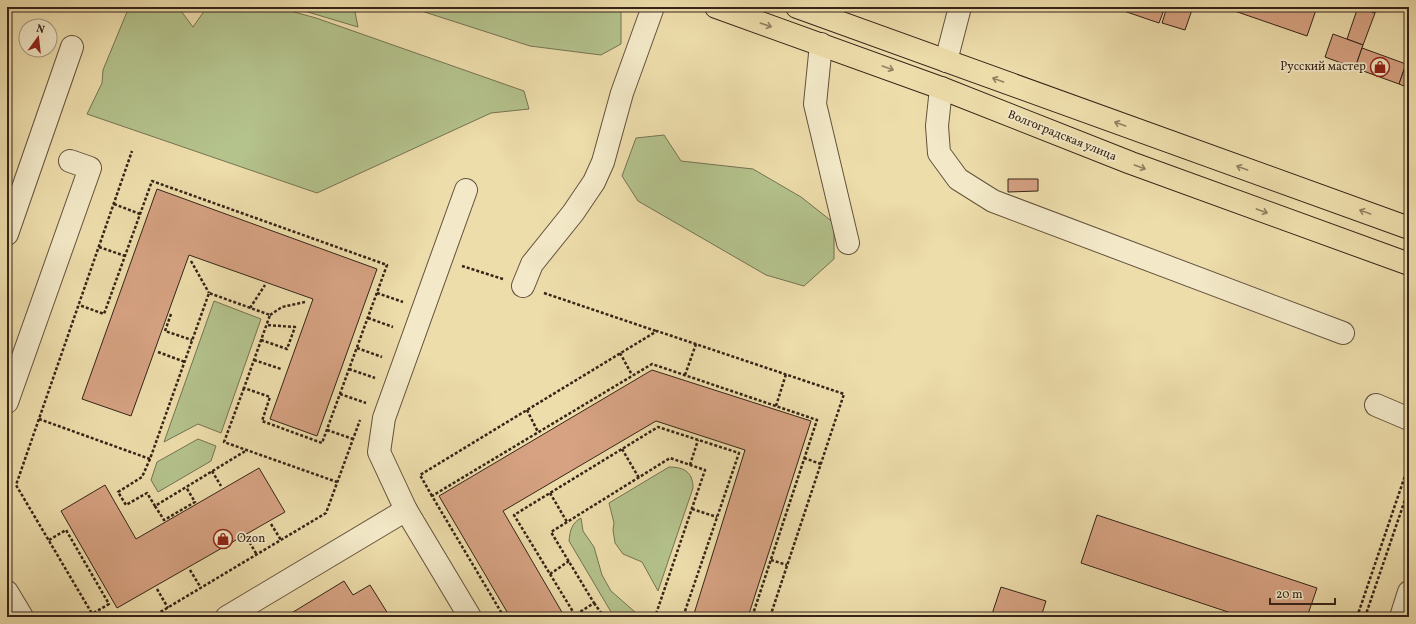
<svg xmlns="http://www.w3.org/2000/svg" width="1416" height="624" font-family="Vollkorn,serif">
<rect width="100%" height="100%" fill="#edddab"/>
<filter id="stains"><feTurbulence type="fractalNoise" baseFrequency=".005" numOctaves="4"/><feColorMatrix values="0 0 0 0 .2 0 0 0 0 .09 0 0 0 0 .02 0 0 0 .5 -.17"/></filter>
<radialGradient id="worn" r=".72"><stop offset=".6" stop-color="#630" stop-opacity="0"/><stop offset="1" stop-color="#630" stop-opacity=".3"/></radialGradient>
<g fill="#b4c28c" stroke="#757352">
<path d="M129 7H178L193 27 207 7H276L316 18 524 91 529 109 491 113 317 193 87 114 102 83 103 70Z"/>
<path d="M291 7H354L358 27Z"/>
<path d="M409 7H616L621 9V44L601 55 530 46Z"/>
<path d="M664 135 681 161 753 169 801 197 834 223V259L804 286 766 275 638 201 622 176 636 138Z"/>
<path d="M214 301 261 319 221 433 198 424 164 442Z"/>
<path d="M198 439 216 446 211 461 158 492 151 480 157 462Z"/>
<path d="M669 467C684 467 693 472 693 488L658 591 642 562 623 554 615 543 613 530 614 523 609 503Z"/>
<path d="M581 518 583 531 594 547 602 575 611 591 635 612 638 617H614L569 541C570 530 572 523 581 518Z"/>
</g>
<g fill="#d6a282" stroke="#362418">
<path d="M1112 7H1165L1159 23Z"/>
<path d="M1167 7H1193L1185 30 1162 23Z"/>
<path d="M1223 7H1317L1307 36Z"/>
<path d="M1358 7 1375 13 1363 45 1347 39Z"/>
<path d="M1362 7H1377L1375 13 1362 8Z"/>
<path d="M1333 34 1363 45 1355 68 1325 57Z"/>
<path d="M1362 48 1406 64 1399 84 1355 68Z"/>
<path d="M1406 64 1409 65V88L1399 84Z"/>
<path d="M1008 179H1038V191L1008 192Z"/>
<path d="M157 189 377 269 317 436 270 419 313 299 189 255 131 416 82 399Z"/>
<path d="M652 370 811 421 748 617H693L745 450 656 421 503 511 563 614 557 617H510L439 496Z"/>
<path d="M259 468 285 512 117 608 61 511 105 485 136 539Z"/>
<path d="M1097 515 1317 588 1307 617H1243L1081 563Z"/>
<path d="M344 581 353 595 370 585 390 617H285Z"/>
<path d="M1001 587 1046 601 1041 617H991Z"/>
</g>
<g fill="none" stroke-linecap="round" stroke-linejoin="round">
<g stroke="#64523d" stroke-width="24">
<g id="minor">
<path d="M821 44 815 104 848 243"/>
<path d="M946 61 960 7"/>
<path d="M941 88 937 126 939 153 958 179 993 201 1343 333"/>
<path d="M466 190 384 418 379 452 406 510 470 617"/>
<path d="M7 234 72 47"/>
<path d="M523 286 532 264 573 213 594 182 603 162 622 93 653 7"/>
<path d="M7 402 90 168 70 161"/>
<path d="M1376 405 1409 419"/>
<path d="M7 592 22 617"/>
<path d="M227 617 406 510"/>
<path d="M1401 617 1409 592"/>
</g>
</g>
<g stroke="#362418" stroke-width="24">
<g id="major">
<path d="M716 7 941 88 1131 163 1409 264"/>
<path d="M797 7 1409 228"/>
</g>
</g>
<g stroke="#362418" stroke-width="2.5" stroke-dasharray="3 2" stroke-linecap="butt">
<path d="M114 204 140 214"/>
<path d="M99 247 125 256"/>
<path d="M191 261 209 293"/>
<path d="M462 266 503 279"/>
<path d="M377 293 403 302"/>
<path d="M544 293 656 331"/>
<path d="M250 308 265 285"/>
<path d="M171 314 165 331 192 340"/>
<path d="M270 315 282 307 305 302"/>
<path d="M368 318 393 327"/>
<path d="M261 340 287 349 295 327 266 325"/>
<path d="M357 348 382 357"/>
<path d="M158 352 185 362"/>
<path d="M620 353 632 375"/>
<path d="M254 360 281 369"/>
<path d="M349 369 375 378"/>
<path d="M685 375 696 344"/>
<path d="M244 388 224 442 337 482"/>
<path d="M340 394 366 403"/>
<path d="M776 406 786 374"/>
<path d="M527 410 538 432"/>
<path d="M39 419 150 459 209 293 270 315 244 388 270 397 262 421 322 443 387 265 152 181 104 314 79 305"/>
<path d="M327 430 353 439"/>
<path d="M622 449 639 478"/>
<path d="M804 458 821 464"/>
<path d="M150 459 142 477 118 492 126 505 147 493 155 506 247 450"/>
<path d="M690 465 698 440"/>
<path d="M212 471 221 486"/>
<path d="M550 493 567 522"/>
<path d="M432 496 420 475 657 331 844 394 770 617"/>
<path d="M155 506 164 520 195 502 186 487"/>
<path d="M692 509 717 517"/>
<path d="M271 524 281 540"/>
<path d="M247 538 257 555"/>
<path d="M49 540 66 530 109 604 92 614"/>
<path d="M771 560 787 565"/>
<path d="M190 570 201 588"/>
<path d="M550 574 569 561"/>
<path d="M157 589 168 608"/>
<path d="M594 603 604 617"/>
<path d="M575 615 514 515 658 427 739 453 683 617"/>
<path d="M94 617 16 485 132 151"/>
<path d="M152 617 326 513 360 420"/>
<path d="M504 617 432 496 652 364 817 420 752 617"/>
<path d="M572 617 594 603 551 532 670 458 705 470 655 617"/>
<path d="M1357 617 1409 464"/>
<path d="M1365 617 1409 488"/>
</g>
<use href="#minor" stroke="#f3e9c8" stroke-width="22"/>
<use href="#major" stroke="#edddab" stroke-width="22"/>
</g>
<defs><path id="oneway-shaft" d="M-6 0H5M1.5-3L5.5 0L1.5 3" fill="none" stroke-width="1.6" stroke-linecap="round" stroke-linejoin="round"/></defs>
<g stroke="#928062">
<use href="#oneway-shaft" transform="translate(766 25) rotate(19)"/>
<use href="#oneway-shaft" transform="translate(888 68) rotate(20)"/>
<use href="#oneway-shaft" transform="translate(998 80) rotate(-160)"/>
<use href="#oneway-shaft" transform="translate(1120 124) rotate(-160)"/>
<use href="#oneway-shaft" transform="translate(1140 167) rotate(20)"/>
<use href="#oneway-shaft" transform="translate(1242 168) rotate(-160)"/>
<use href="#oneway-shaft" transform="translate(1262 211) rotate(20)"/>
<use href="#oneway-shaft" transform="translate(1365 212) rotate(-160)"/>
</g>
<defs>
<g id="shop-ring" transform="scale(1)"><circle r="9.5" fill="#f3e9c8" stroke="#8f2418" stroke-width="1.5"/><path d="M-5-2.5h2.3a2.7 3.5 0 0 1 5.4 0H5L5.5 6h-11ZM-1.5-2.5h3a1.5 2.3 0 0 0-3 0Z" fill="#8f2418"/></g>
</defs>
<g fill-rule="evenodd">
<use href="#shop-ring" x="1380" y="67"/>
<use href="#shop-ring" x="223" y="539"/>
</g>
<g text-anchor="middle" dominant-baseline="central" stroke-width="3.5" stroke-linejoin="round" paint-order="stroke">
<g font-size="12" fill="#362418" stroke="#f3e9c8" text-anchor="end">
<text x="1366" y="67">Русский мастер</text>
<text x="237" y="539" text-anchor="start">Ozon</text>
</g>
<g font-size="12" fill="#362418" stroke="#f3e9c8">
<text transform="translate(1062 136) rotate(22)">Волгоградская улица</text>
</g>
</g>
<rect width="1416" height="624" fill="none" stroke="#edddab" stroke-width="24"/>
<rect x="8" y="8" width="1400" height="608" fill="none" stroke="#362418" stroke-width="2"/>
<rect x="12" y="12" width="1392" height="600" fill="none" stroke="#362418"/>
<g transform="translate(38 38) rotate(15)"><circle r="19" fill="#f3e9c8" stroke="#a79a82"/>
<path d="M0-3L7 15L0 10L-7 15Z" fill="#8f2418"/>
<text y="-6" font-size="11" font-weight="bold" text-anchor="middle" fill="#362418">N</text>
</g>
<path d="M1270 598v6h65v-6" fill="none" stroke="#362418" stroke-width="2"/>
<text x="1276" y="598" font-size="12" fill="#362418" stroke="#f3e9c8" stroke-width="3" paint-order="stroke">20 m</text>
<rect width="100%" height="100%" filter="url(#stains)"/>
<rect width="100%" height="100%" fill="url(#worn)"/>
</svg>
